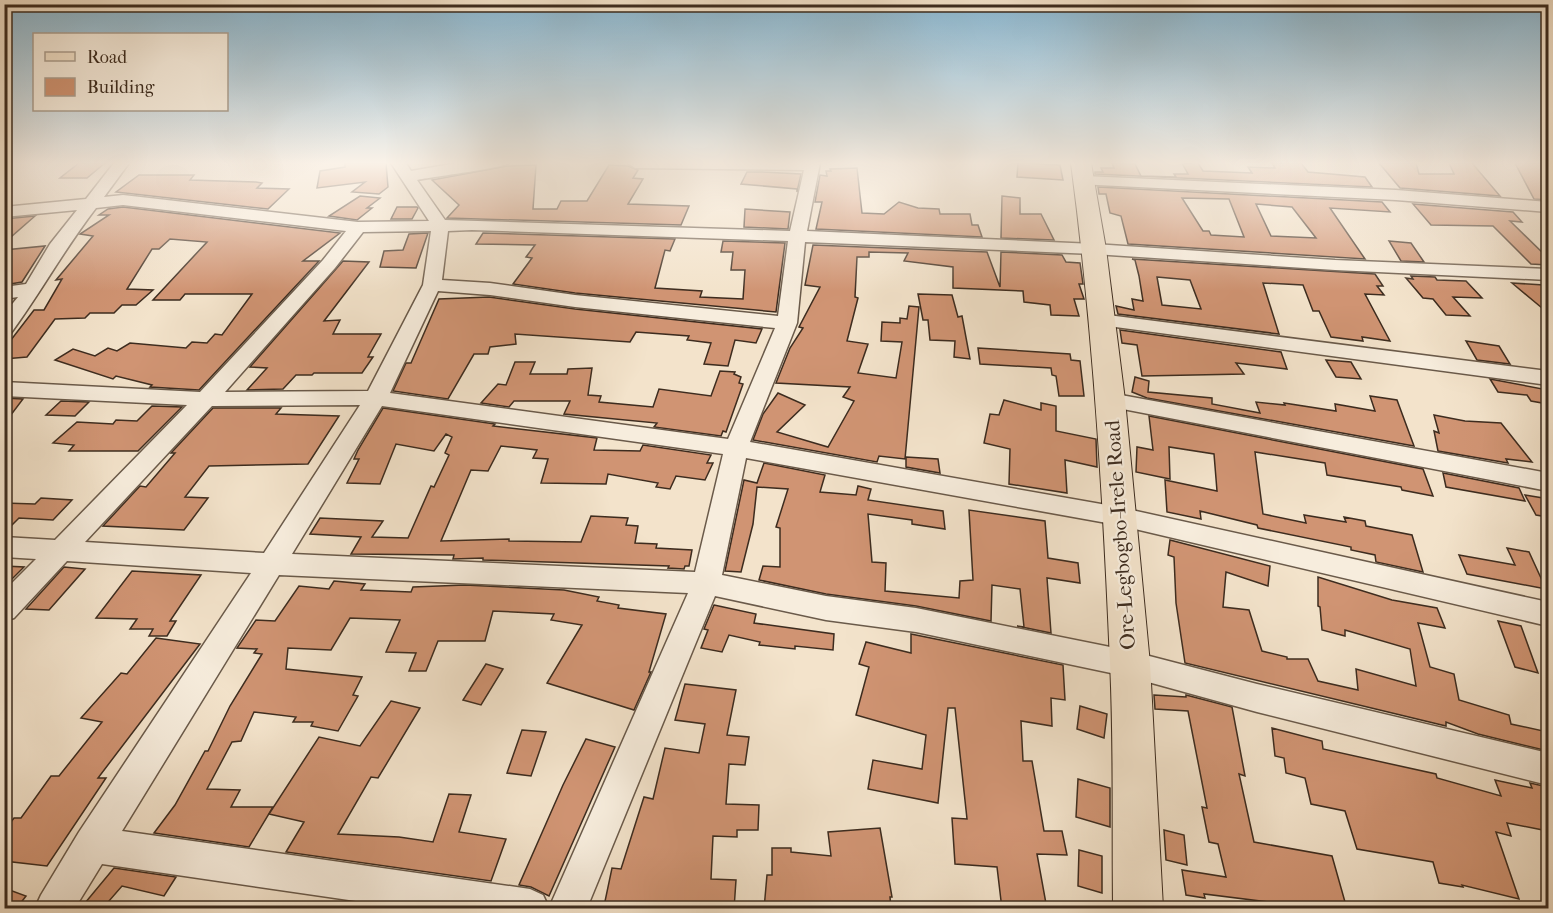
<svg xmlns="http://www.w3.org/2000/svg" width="1553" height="913" font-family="'IM FELL French Canon',serif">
<rect width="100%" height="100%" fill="#f3e3cb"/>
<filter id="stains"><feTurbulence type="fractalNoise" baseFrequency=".00333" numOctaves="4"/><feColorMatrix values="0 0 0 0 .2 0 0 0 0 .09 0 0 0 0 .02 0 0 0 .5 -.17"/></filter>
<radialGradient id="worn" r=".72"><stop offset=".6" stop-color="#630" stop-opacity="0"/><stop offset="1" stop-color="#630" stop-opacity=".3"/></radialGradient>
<g fill="#d09473" stroke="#3d2c1f" stroke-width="1.5" fill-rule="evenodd">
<path d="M79 163H105L87 178H60Z"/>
<path d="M345 163H386L388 187 379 194 352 192 365 182 317 188 320 171 345 167Z"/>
<path d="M1018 163 1060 165 1063 180 1017 177Z"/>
<path d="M1112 163 1135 164 1141 176 1176 177 1174 174H1188L1182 163H1198L1203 171 1252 173 1248 167 1275 168 1272 163H1301L1308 172 1365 177 1372 187 1095 174V172H1103L1101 168H1114Z"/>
<path d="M1379 163H1416L1419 174H1454L1449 163H1472L1500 196 1400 188Z"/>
<path d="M1515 163H1548V200L1534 199Z"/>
<path d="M536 165 533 209H557L561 201H587L609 165 628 166 638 170 633 178 643 179 628 204 689 206 681 225 447 218 459 205 432 180 507 166Z"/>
<path d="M857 168 862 213 884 214 899 202 918 208 939 209 940 214H970L972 225H978L982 237 816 229 822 202H815L820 175 827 176 826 171H831L830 169Z"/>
<path d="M747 172H762L801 174 797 192V189L741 184Z"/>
<path d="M139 175H194L190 180 256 182 262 183 257 188 289 189 268 209 116 192Z"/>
<path d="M1098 187 1382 202 1390 212 1330 208 1365 259 1128 244 1121 216 1110 213 1106 194H1099ZM1182 198 1229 199 1244 237 1211 235 1209 231H1203ZM1256 204 1292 207 1316 238 1271 236Z"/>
<path d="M360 196 380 198 367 208H372L357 220 329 216Z"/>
<path d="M1002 196 1020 198V214H1041L1054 240 1001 238Z"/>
<path d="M1413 204 1513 212 1522 222 1510 221 1548 258V265L1531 264 1493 226 1431 225Z"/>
<path d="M123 207 340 233 303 261H319L199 390 150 387 152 385 116 376 113 379 55 360 73 349 95 356 108 348 117 351 130 343 186 348 192 342 207 343 215 334 222 335 252 294H185L180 300H153L207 242 170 239 159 249H152L127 289 153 290 136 305H122L114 313H90L85 318 55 319 27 357 4 359V349L34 310H44L62 279 56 280 93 236 80 234 109 215H99L108 209Z"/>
<path d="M397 207H417L418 208 412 219H391Z"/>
<path d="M745 209 790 212 788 229 744 227Z"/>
<path d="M35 216 4 243V219Z"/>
<path d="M428 233 416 268 380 267 384 251 403 250 409 234Z"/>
<path d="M483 233 675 239 670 251 665 250 655 288 702 291 700 297 743 299 745 270H731L733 252H721L723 241 785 243 776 312 575 293 513 284 532 258 526 257 535 245 476 244Z"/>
<path d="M1389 241 1411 243 1424 262 1401 261Z"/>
<path d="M813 245 987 252 1000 287 1001 252 1062 255 1066 262 1080 263 1083 284H1079L1084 299H1074L1079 316 1051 315 1050 305 1024 302 1023 291 953 288V267L904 261 908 253 869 252V257H857L855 297 858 298 847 341 868 344 858 373 896 378 902 342 881 341 882 322 900 323V318L907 319 909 306 919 307 905 459 879 456 877 462 753 440 763 414 778 393 805 405 777 432 828 447 854 401 843 397 850 387 776 383 790 348 803 328 799 327 820 287 805 285Z"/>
<path d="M45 246 22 282 4 285V250Z"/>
<path d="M1132 259 1375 274 1383 286H1377L1384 295 1365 294 1390 341 1362 337 1363 341 1331 337 1319 311H1313L1303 285 1263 283 1279 334 1118 314 1116 306 1134 310 1132 299 1143 301 1139 276 1135 260ZM1157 277 1190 280 1201 309 1162 305Z"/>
<path d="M343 261 369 262 324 321 340 320 333 334H381L368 357H373L362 373H314L312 375H296L283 389 247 390 267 368 250 367Z"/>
<path d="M1411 276 1435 277 1437 280 1466 281 1482 298 1453 297 1470 316 1446 315 1433 299 1423 298 1406 278 1413 279Z"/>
<path d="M1512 283 1544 285 1548 290V313Z"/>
<path d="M918 294 952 295 958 317 962 316 970 359 954 357 955 341 930 340 928 320H923Z"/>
<path d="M489 297 575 309 762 329 756 343 735 340 728 366 704 364 711 343 687 340 689 336 636 332 630 342 515 334 516 344 490 347 488 354H474L448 399 393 391 406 363H411L439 299Z"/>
<path d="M1120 330 1281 352 1287 369 1236 363 1244 374 1142 376 1137 345 1122 343Z"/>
<path d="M1466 341 1499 346 1510 364 1477 360Z"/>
<path d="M978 348 1070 354 1071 360 1080 361 1084 396H1059L1056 376 1052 375 1051 368 980 364Z"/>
<path d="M1326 360 1351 362 1361 379 1336 377Z"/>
<path d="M515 362H535L530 374H567L568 369 592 368 588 395 601 396 599 402 653 407 659 389 711 396 720 371 735 372 734 374 741 377 739 383 743 384 726 432 723 431 721 436 654 427 657 423 564 414 570 401H514L509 407 481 403 498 384 506 385Z"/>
<path d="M1135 377 1149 381 1148 392 1212 398V404L1260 413 1256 402 1285 405 1284 403 1336 411 1335 404 1375 411 1370 396 1397 400 1414 446 1147 398 1132 392Z"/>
<path d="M1490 379 1548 390V404L1531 401 1527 395 1498 392Z"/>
<path d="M4 398 23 399 4 424Z"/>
<path d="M1004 400 1041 410V403L1056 406V431L1096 439 1097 467 1065 460 1067 493 1009 484 1010 449 984 443 990 414 999 415Z"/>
<path d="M61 401 89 402 75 416 46 415Z"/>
<path d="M152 406 182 407 138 451H69L74 445 53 443 77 422 113 424 116 420 137 421Z"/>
<path d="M213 408H281L276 414 339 416 308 464 209 466 185 497 208 498 184 530 103 526 140 486 146 487 175 453H171Z"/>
<path d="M383 408 495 424 493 426 597 438 594 450 640 451 643 445 711 455 707 463H713L705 480 676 476 670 489 656 487 658 483 608 474 606 484 541 483 548 459 533 458 537 450 501 446 488 471 471 470 441 541 509 539V541L581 542 591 516 628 518 626 525 638 526 635 543 657 544 656 548 692 550 689 566H685L684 569 668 568 669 566 483 560V558L453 559 454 555 351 554 361 537 310 534 320 518 383 521 372 537 408 538 431 486 434 487 449 455 445 453 452 437 446 434 434 451 396 444 380 484 347 483 359 459H354L358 450Z"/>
<path d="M1434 415 1465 421 1501 423 1532 462 1506 459 1508 463 1438 451 1434 431 1439 433Z"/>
<path d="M1149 416 1423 469 1433 496 1402 490 1401 487 1327 475 1325 463 1255 452 1263 514 1306 523 1304 515 1346 522 1344 517 1365 521 1366 526 1412 535 1423 572 1376 562 1375 555 1351 550V547L1258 528 1257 525 1200 511 1201 519 1167 512 1165 480 1217 491 1214 454 1169 447 1170 479 1136 472 1137 447 1153 450Z"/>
<path d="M906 457 938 459 940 473 906 467Z"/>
<path d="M764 463 825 475 820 492 856 495 858 486 871 489 868 500 943 511 945 529 912 524V520L868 514 872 562 886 563 885 591 959 598 960 581 973 580 969 510 1045 521 1048 558 1078 563 1080 583 1047 578 1051 633 1017 626 1024 627 1020 589 992 585 991 621 916 606 826 594 759 580 763 566 780 567V528L776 527 788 489 757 487 753 524 741 572 725 571 744 480 757 483Z"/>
<path d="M1443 473 1519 488 1525 501 1446 487Z"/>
<path d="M1525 495 1543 498 1548 508V517L1536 515Z"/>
<path d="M41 498 72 500 53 520 19 518 4 533V503L35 504Z"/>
<path d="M1170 540 1270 566 1268 586 1226 572 1223 607 1249 610 1262 651 1287 657V659H1308L1318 681 1358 690 1356 669 1416 686 1410 649 1345 630V636L1322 630 1320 607 1318 606V577L1392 600 1437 608 1445 628 1418 623 1430 667 1454 674 1459 700 1509 715 1511 724 1548 732V751L1478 734 1446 722V726L1185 663 1176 603 1174 557 1168 555Z"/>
<path d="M1507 548 1529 552 1546 589 1467 574 1459 555 1515 565Z"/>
<path d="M4 566 24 567 4 587Z"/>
<path d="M64 567 85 569 49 610 26 609Z"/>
<path d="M132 571 201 575 170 621H176L167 636H149L153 629H130L137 619 96 618Z"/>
<path d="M334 581 365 584 361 590 411 592 413 587 465 585 564 590 599 597 597 601 619 605 618 608 666 614 649 672H651L634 710 547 683 582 625 551 620 554 614 493 611 485 641H438L426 671H409L416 653 386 652 400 620 350 618 331 650 288 648 286 669 362 677 353 695 358 696 338 731 311 726 313 722H293L296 717 254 712 241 741 232 742 207 789 240 790 231 807H273L249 847 154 833 175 805 205 751H208L230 706 262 654 254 653 257 649 237 648 256 620 275 621 299 586 329 589Z"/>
<path d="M714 605 756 614 754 623 834 634 833 650 795 646V649L759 645 760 642 729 635 722 652 701 648 708 630 704 629Z"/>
<path d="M1498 621 1521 626 1538 673 1515 667Z"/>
<path d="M911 634 1063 665 1065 700 1051 698 1052 726 1021 721 1023 761H1032L1044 831H1062L1067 855 1037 854 1047 909H1002L997 867 955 864 952 818 967 819 955 708H948L938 803 868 789 873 760 922 769 926 735 856 715 869 667 859 664 866 642 911 653Z"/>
<path d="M156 638 200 644 98 778H106L47 866 4 861V831L14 818H21L51 776H59L102 722 81 718 121 673 127 674Z"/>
<path d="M486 664 503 669 481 705 463 700Z"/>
<path d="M685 684 736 690 727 735 749 737 745 765 729 764 726 804 759 805 758 830H737V837L713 836 711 879 736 880 734 909H638L604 906 612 868 621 869 644 797 653 799 665 748 699 753 705 724 675 720Z"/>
<path d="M1154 695 1186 697V695L1232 707 1245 776 1239 774 1254 842 1332 856 1347 909H1268V902L1204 894 1205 898 1186 895 1182 870 1226 877 1218 844 1209 842 1202 807 1207 808 1188 711 1155 709Z"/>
<path d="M391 701 420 708 378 778 371 777 338 834 399 837 433 842 449 794 471 795 459 832 506 839 491 881 286 852 304 822 269 814 319 737 360 746Z"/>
<path d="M1080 706 1107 714 1104 738 1077 729Z"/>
<path d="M1272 728 1322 741 1323 749 1436 774 1437 778 1501 796 1495 780 1532 788 1530 783 1548 787V831L1507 823 1511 836 1496 832 1519 899 1462 885 1463 887 1439 883 1433 862 1357 849 1345 811 1311 804 1305 778 1286 773 1284 758 1275 756Z"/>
<path d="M522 730 546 732 531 776 507 773Z"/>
<path d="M586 739 615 747 549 896 531 887 519 885 563 785Z"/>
<path d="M1078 779 1110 788V827L1076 817Z"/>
<path d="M880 828 892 897H890L891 909H764L767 875H772V848H791V852L831 856 828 832Z"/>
<path d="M1164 830 1184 835 1187 865 1166 860Z"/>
<path d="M1079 850 1102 856V893L1078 886Z"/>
<path d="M114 868 176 877 164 896 122 886 102 909H80Z"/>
<path d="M4 888 26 896 16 909H4Z"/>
</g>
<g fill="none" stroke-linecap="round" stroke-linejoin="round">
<g stroke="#6a5a4a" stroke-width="3">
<g id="minor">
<path d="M114 163H129L104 197 123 195 358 222 429 221 391 163H406L411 171 457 163H509C504 168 431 177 417 180L445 220 790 231 804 170 635 168 628 163H820L807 231 1094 244 1335 260 1548 269V280L1335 270 1094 254 805 242 797 323 750 442 1118 507 1548 602V626L1118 525 746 458 722 575 826 596 916 608 1130 651 1257 684 1548 753V785L1257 712 1130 677 916 632 826 620 715 596 587 908H549L688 593 279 575 122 831 530 889 543 895 549 908H404L102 864 75 908H35L41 895 79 832 251 573 67 561 14 618 4 621V591L36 559 4 557V537L55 540 187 405 4 396V382L200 392 323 260 346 231 123 205 96 208C65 248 41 292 11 333L4 335V314L18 297 4 299V287L26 284 50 244 77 210 4 217V207L86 199ZM472 230 788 241 778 316 575 295 490 283 442 280 448 231ZM431 231 423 285 368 391 225 392 335 268 363 232ZM438 291 490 295 575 307 775 328 728 439 390 393ZM360 405 264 553 85 542 212 406ZM382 406 723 454 695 572 292 554Z"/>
<path d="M1084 176 1396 190 1548 202V212L1396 200 1078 184 1076 181Z"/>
<path d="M1100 314 1548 371V385L1093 324 1090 320 1093 316Z"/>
<path d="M1110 393 1548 473V491L1102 405 1099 400 1102 395Z"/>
</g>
</g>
<g stroke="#3d2c1f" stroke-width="2">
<path id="major" d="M1071 163H1091L1106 249 1125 400 1150 664 1163 908H1113C1112 826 1114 744 1110 662 1103 496 1093 329 1071 163Z"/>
</g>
<use href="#minor" fill="#f7eddd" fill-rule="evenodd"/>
<use href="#major" fill="#f3e3cb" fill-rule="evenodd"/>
</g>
<linearGradient id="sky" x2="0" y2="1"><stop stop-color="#89b8d3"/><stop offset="0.56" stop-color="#faf2e8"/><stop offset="1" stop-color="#faf2e8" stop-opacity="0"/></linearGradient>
<rect width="1553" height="291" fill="url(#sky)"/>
<g text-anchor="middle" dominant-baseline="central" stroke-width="4.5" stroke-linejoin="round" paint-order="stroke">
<g font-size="21" fill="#3d2c1f" stroke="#f7eddd">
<text transform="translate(1120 535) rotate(-94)">Ore-Legbogbo-Irele Road</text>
</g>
</g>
<rect width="1553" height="913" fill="none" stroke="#f3e3cb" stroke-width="24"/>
<rect x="6" y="6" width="1541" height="901" fill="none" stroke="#3d2c1f" stroke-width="3"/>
<rect x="12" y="12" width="1529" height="889" fill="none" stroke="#3d2c1f" stroke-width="1.5"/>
<rect x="33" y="33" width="195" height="78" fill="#f7eddd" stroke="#ada091" stroke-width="1.5"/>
<rect x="45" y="52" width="30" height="9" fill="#f3e3cb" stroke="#ada091" stroke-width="1.5"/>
<text x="87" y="63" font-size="18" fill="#3d2c1f">Road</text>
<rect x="45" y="78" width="30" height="18" fill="#d09473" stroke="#ada091" stroke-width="1.5"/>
<text x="87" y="93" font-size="18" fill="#3d2c1f">Building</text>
<rect width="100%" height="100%" filter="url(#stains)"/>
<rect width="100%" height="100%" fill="url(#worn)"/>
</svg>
